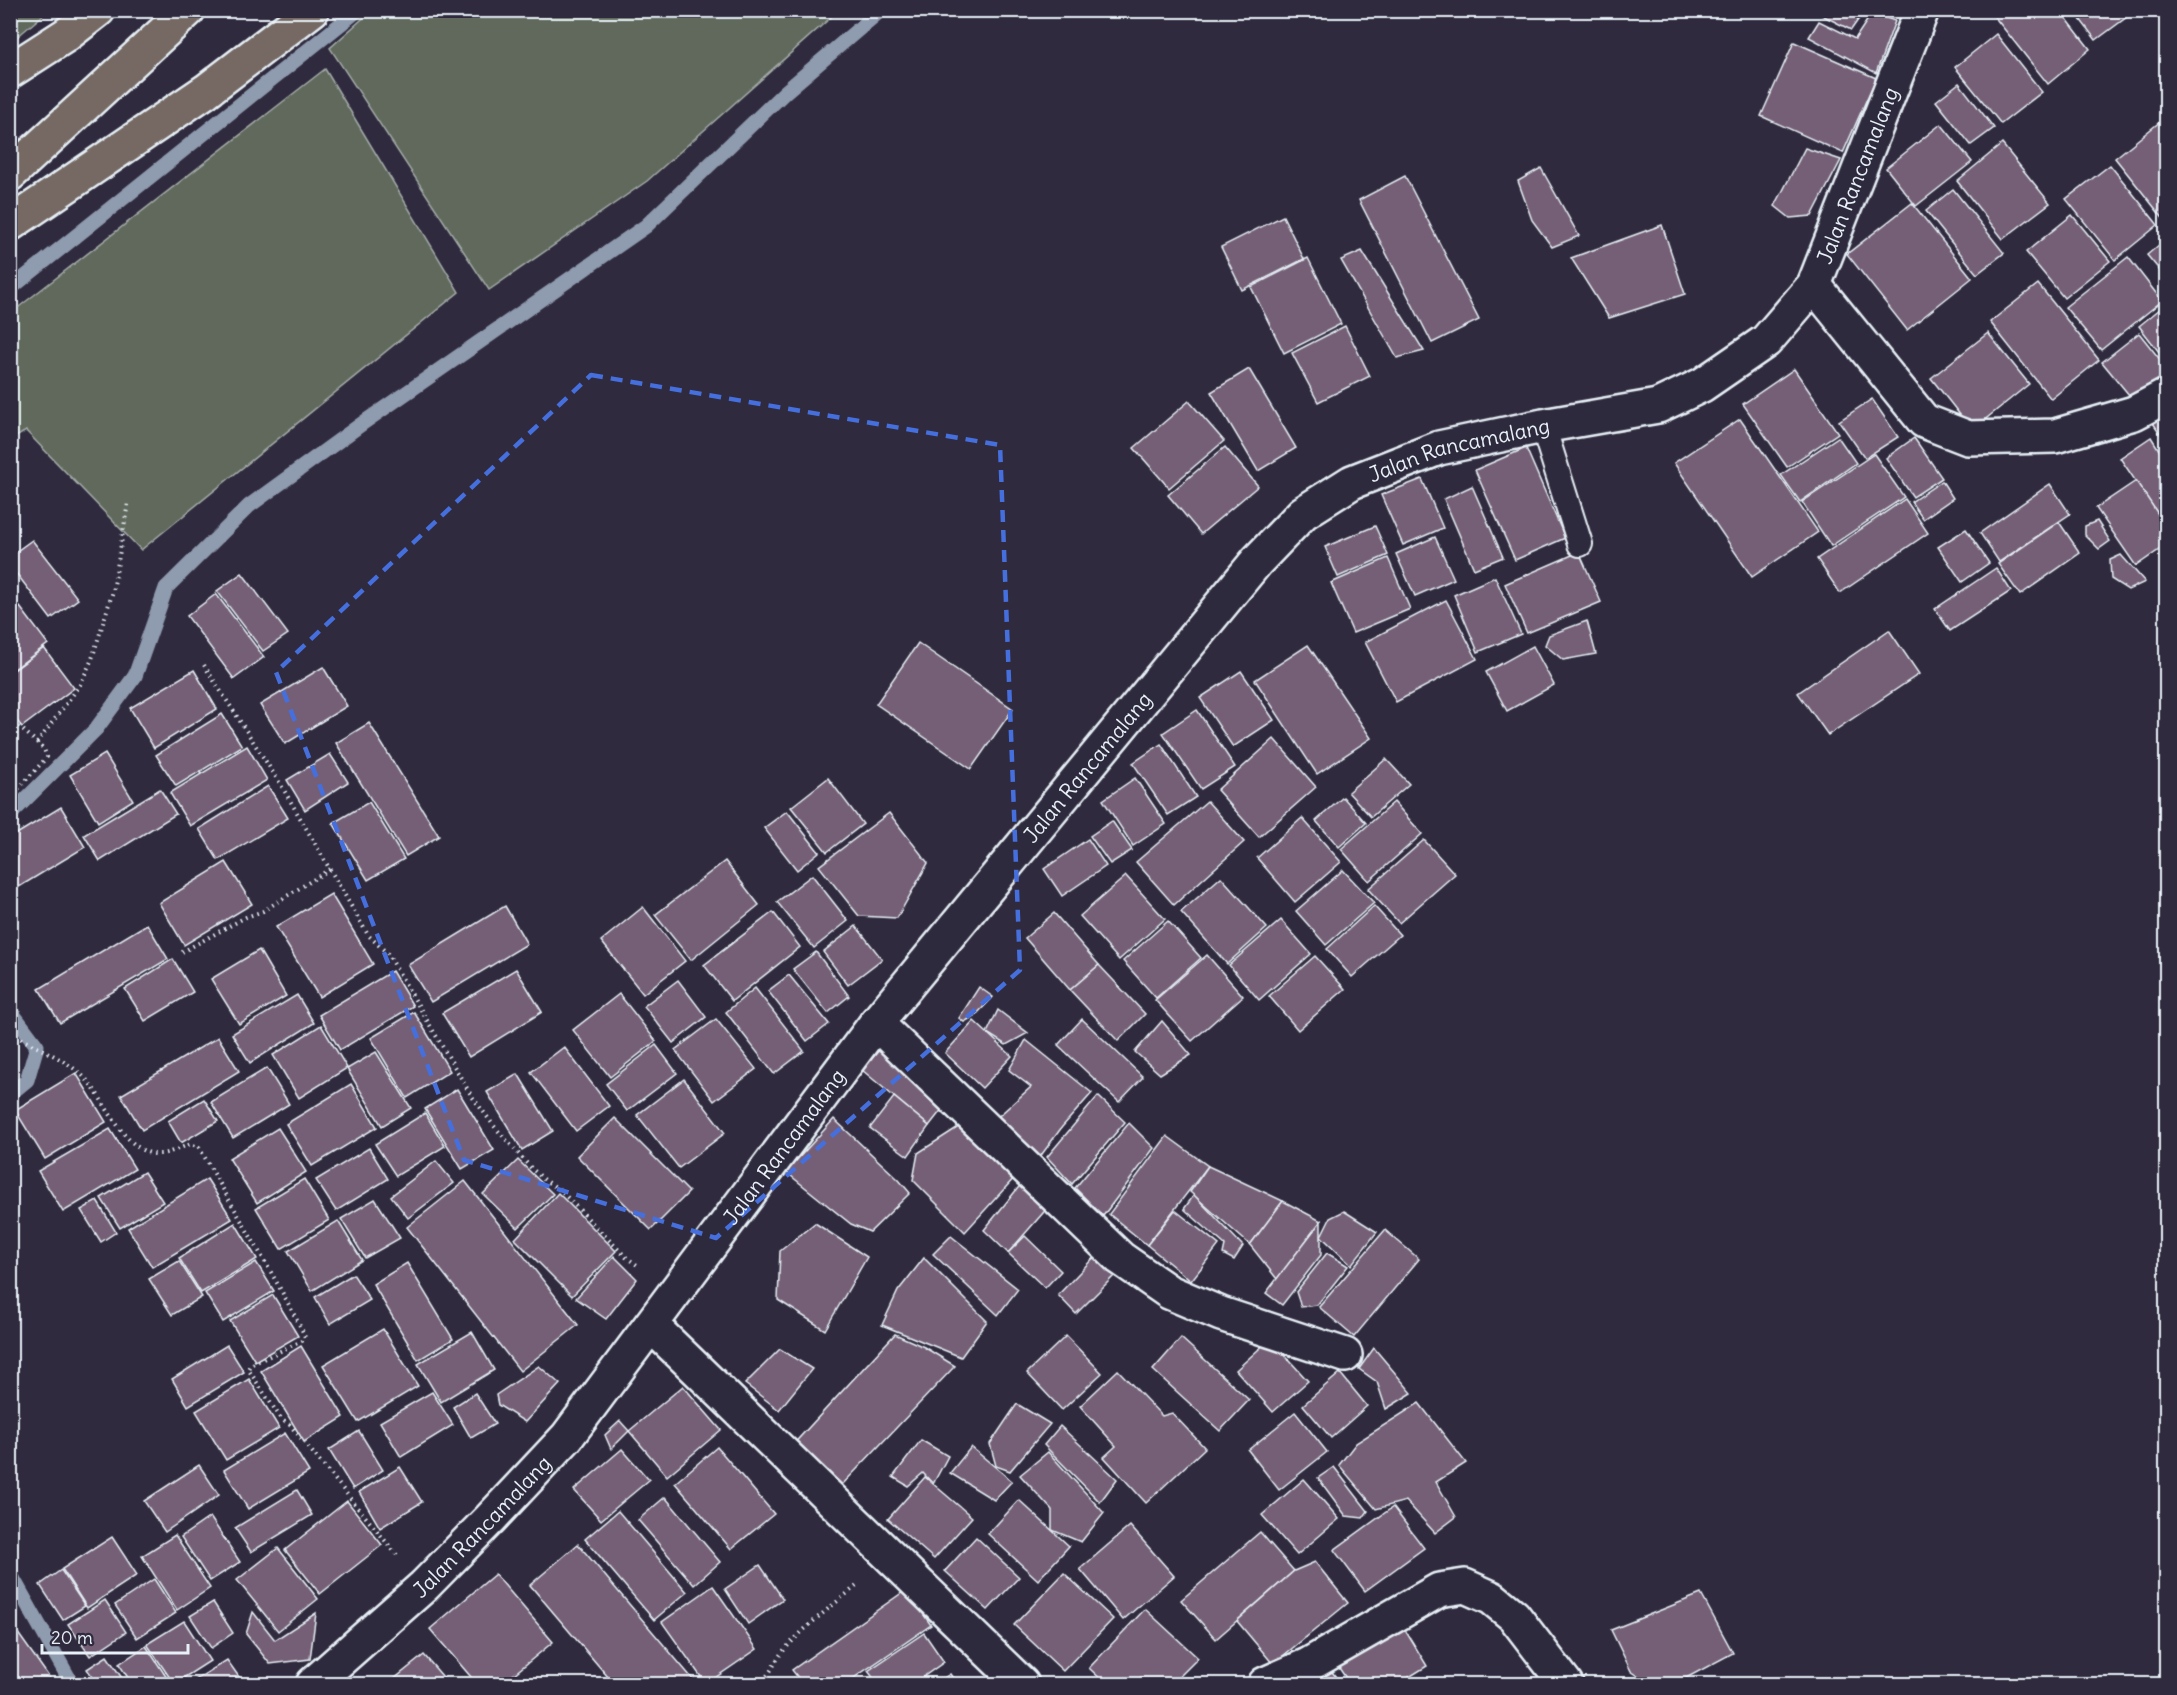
<svg xmlns="http://www.w3.org/2000/svg" width="2177" height="1695" font-family="Delius,sans-serif">
<rect width="100%" height="100%" fill="#2f2a3d"/>
<filter id="ink" filterUnits="userSpaceOnUse"><feTurbulence type="fractalNoise" baseFrequency=".0167" numOctaves="2"/><feDisplacementMap in="SourceGraphic" scale="12" xChannelSelector="R" yChannelSelector="G"/><feConvolveMatrix kernelMatrix="1 2 1 2 8 2 1 2 1" color-interpolation-filters="sRGB"/></filter>
<g filter="url(#ink)">
<g fill="#61695c" stroke="#a4adaa" stroke-width="1.5">
<path d="M11 10H48V11L11 42Z"/>
<path d="M371 11V10L838 11 647 181 489 290 330 48Z"/>
<path d="M325 69 459 292 141 550 26 431 11 440V313Z"/>
</g>
<g fill="none" stroke-linecap="round" stroke-linejoin="round">
<g stroke="#8f9baf" stroke-width="15">
<path d="M10 289 358 10"/>
<path d="M10 815 96 729 135 676 166 588 249 506 363 423 646 226 785 92 881 10"/>
<path d="M10 1010 37 1046 27 1080 10 1094"/>
<path d="M10 1573 72 1684"/>
</g>
</g>
<g fill="#755f76" stroke="#e8f1f8" stroke-width="1.5">
<path d="M1812 10H1865L1851 30Z"/>
<path d="M1989 10H2060L2090 49 2048 84Z"/>
<path d="M2073 10H2128L2131 14 2096 40Z"/>
<path d="M1872 13 1895 21 1876 73 1809 37 1819 21 1855 39Z"/>
<path d="M1996 34 2042 92 2001 124 1955 67Z"/>
<path d="M1794 42 1876 78 1843 153 1761 116Z"/>
<path d="M1959 83 1994 128 1971 145 1936 101Z"/>
<path d="M2166 117V222L2115 158Z"/>
<path d="M1941 124 1972 162 1916 206 1886 168Z"/>
<path d="M2002 144 2050 203 2003 239 1957 181Z"/>
<path d="M1805 148 1841 160 1812 216 1790 218 1775 206Z"/>
<path d="M2110 165 2158 225 2115 260 2066 199Z"/>
<path d="M1541 168 1579 236 1552 247 1532 220 1518 181Z"/>
<path d="M1405 176 1479 320 1432 343 1359 200Z"/>
<path d="M1953 189 2004 253 1977 274 1926 211Z"/>
<path d="M1912 203 1972 278 1907 330 1847 254Z"/>
<path d="M2072 215 2110 261 2064 298 2026 252Z"/>
<path d="M1283 216 1304 259 1242 290 1221 247Z"/>
<path d="M1662 225 1685 294 1609 318 1571 258Z"/>
<path d="M2166 239V278L2147 255Z"/>
<path d="M1362 251 1424 351 1397 358 1341 260Z"/>
<path d="M2128 257 2162 301 2101 350 2065 307Z"/>
<path d="M1308 258 1341 324 1284 353 1251 287Z"/>
<path d="M2038 284 2099 360 2051 399 1990 322Z"/>
<path d="M2166 304V361L2139 326Z"/>
<path d="M1345 326 1370 376 1318 402 1292 353Z"/>
<path d="M1988 333 2029 384 1972 430 1931 378Z"/>
<path d="M2139 333 2166 367V375L2134 401 2102 362Z"/>
<path d="M1249 369 1296 448 1258 471 1211 392Z"/>
<path d="M1794 369 1838 433 1787 467 1743 404Z"/>
<path d="M1872 399 1898 437 1865 458 1839 421Z"/>
<path d="M1189 401 1224 441 1169 488 1134 448Z"/>
<path d="M2166 414V442L2153 423Z"/>
<path d="M1740 419 1818 532 1752 577 1674 463Z"/>
<path d="M1838 437 1856 463 1800 502 1781 475Z"/>
<path d="M2151 437 2166 461V526L2120 458Z"/>
<path d="M1914 438 1942 478 1913 497 1886 458Z"/>
<path d="M1225 447 1258 486 1201 534 1168 495Z"/>
<path d="M1526 448 1565 538 1515 560 1475 470Z"/>
<path d="M1874 454 1904 497 1831 546 1802 502Z"/>
<path d="M1422 479 1443 528 1403 545 1381 495Z"/>
<path d="M1942 481 1953 498 1923 519 1911 502Z"/>
<path d="M2136 481 2166 526V545L2136 566 2096 508Z"/>
<path d="M2050 484 2070 514 1999 562 1980 533Z"/>
<path d="M1472 486 1503 557 1474 569 1444 499Z"/>
<path d="M1905 499 1928 533 1840 593 1817 559Z"/>
<path d="M2097 521 2110 541 2099 549 2085 535V526Z"/>
<path d="M2059 522 2080 553 2020 595 1998 564Z"/>
<path d="M1375 526 1388 555 1338 577 1325 547Z"/>
<path d="M1966 529 1989 563 1962 582 1938 547Z"/>
<path d="M1435 537 1454 579 1415 596 1396 554Z"/>
<path d="M32 540 78 599 51 619 10 565V556Z"/>
<path d="M1579 552 1601 602 1527 633 1505 584Z"/>
<path d="M2121 555 2145 582 2128 590 2111 579 2110 560Z"/>
<path d="M1388 558 1410 609 1353 633 1331 583Z"/>
<path d="M1996 568 2011 591 1950 631 1935 609Z"/>
<path d="M242 573 288 634 263 651 217 591Z"/>
<path d="M1495 577 1521 634 1478 652 1454 595Z"/>
<path d="M216 594 264 657 234 679 187 616Z"/>
<path d="M1446 600 1477 659 1396 702 1365 642Z"/>
<path d="M20 607 48 644 10 672V614Z"/>
<path d="M1587 621 1596 654 1563 660 1545 645 1549 635Z"/>
<path d="M1889 630 1919 674 1828 735 1798 693Z"/>
<path d="M918 643 1013 709 971 769 876 704Z"/>
<path d="M1308 645 1371 738 1317 774 1255 680Z"/>
<path d="M1533 646 1554 685 1507 711 1486 672Z"/>
<path d="M44 648 74 688 22 727 10 712V673Z"/>
<path d="M323 667 347 706 285 744 260 705Z"/>
<path d="M194 670 217 709 154 748 130 708Z"/>
<path d="M1241 671 1274 720 1233 747 1200 698Z"/>
<path d="M1197 710 1235 767 1201 789 1163 733Z"/>
<path d="M222 714 242 746 176 786 156 755Z"/>
<path d="M369 723 439 836 406 856 336 743Z"/>
<path d="M1274 739 1316 787 1259 837 1217 790Z"/>
<path d="M1161 744 1196 797 1168 815 1133 763Z"/>
<path d="M247 746 267 780 190 826 170 793Z"/>
<path d="M105 754 133 800 98 822 70 775Z"/>
<path d="M330 754 348 782 305 810 287 780Z"/>
<path d="M1386 759 1409 784 1371 817 1348 792Z"/>
<path d="M828 778 863 824 827 852 791 807Z"/>
<path d="M1135 778 1166 824 1133 846 1103 800Z"/>
<path d="M268 786 288 818 218 860 199 829Z"/>
<path d="M160 789 176 814 100 861 84 835Z"/>
<path d="M1343 797 1366 823 1339 847 1316 821Z"/>
<path d="M1207 801 1244 842 1174 905 1136 862Z"/>
<path d="M369 802 404 859 368 880 333 823Z"/>
<path d="M1394 802 1422 834 1369 881 1341 849Z"/>
<path d="M61 807 85 847 14 890 10 884V838Z"/>
<path d="M787 811 819 852 797 870 764 828Z"/>
<path d="M889 813 928 863 897 918 859 916 819 866Z"/>
<path d="M1302 818 1341 862 1295 902 1257 858Z"/>
<path d="M1112 821 1132 850 1110 864 1090 836Z"/>
<path d="M1088 839 1106 866 1062 896 1044 869Z"/>
<path d="M1424 840 1455 874 1399 923 1368 889Z"/>
<path d="M725 861 759 905 691 960 655 915Z"/>
<path d="M226 862 252 904 184 945 159 903Z"/>
<path d="M1343 870 1374 903 1326 945 1296 911Z"/>
<path d="M812 875 848 921 814 948 777 902Z"/>
<path d="M1126 876 1165 919 1119 960 1080 916Z"/>
<path d="M1221 877 1267 928 1227 964 1181 912Z"/>
<path d="M331 894 373 964 319 997 276 927Z"/>
<path d="M505 906 527 944 431 1002 408 965Z"/>
<path d="M1374 906 1400 935 1352 977 1327 949Z"/>
<path d="M643 907 685 961 643 994 601 941Z"/>
<path d="M773 912 800 947 732 1001 704 965Z"/>
<path d="M1054 913 1099 965 1070 990 1025 938Z"/>
<path d="M1281 920 1311 954 1259 1000 1229 965Z"/>
<path d="M1168 921 1201 958 1156 998 1123 961Z"/>
<path d="M147 924 168 959 60 1023 39 989Z"/>
<path d="M856 926 882 959 848 985 823 952Z"/>
<path d="M259 950 286 996 239 1024 211 979Z"/>
<path d="M816 952 849 996 828 1013 793 969Z"/>
<path d="M1207 955 1243 996 1192 1041 1155 1000Z"/>
<path d="M1315 956 1345 989 1298 1030 1269 996Z"/>
<path d="M173 959 193 992 145 1021 125 989Z"/>
<path d="M1099 965 1145 1014 1118 1041 1070 990Z"/>
<path d="M516 969 542 1012 469 1057 442 1013Z"/>
<path d="M392 971 413 1006 340 1050 319 1015Z"/>
<path d="M789 975 829 1024 807 1041 768 991Z"/>
<path d="M678 980 706 1017 673 1043 644 1006Z"/>
<path d="M979 987 993 997 975 1016 964 1022 959 1018Z"/>
<path d="M755 988 804 1051 774 1074 726 1012Z"/>
<path d="M619 994 656 1041 610 1077 573 1030Z"/>
<path d="M297 995 314 1023 250 1063 232 1034Z"/>
<path d="M998 1010 1028 1033 1006 1045 987 1033Z"/>
<path d="M414 1012 450 1071 407 1098 371 1038Z"/>
<path d="M716 1019 756 1069 714 1101 675 1050Z"/>
<path d="M1082 1019 1143 1077 1119 1102 1058 1045Z"/>
<path d="M974 1021 1012 1056 982 1088 945 1053Z"/>
<path d="M1162 1021 1191 1055 1160 1074 1135 1052Z"/>
<path d="M321 1025 347 1068 299 1098 273 1055Z"/>
<path d="M218 1037 239 1071 142 1130 121 1095Z"/>
<path d="M1026 1040 1092 1093 1062 1127 1037 1161 992 1122 1031 1087 1009 1070Z"/>
<path d="M656 1045 677 1073 627 1111 606 1084Z"/>
<path d="M564 1047 609 1106 576 1131 531 1072Z"/>
<path d="M881 1048 947 1103 929 1126 862 1070Z"/>
<path d="M376 1052 411 1108 382 1126 347 1069Z"/>
<path d="M267 1068 289 1104 233 1138 211 1102Z"/>
<path d="M76 1073 106 1122 45 1159 15 1110Z"/>
<path d="M518 1074 553 1131 522 1150 487 1092Z"/>
<path d="M684 1079 725 1133 679 1168 637 1115Z"/>
<path d="M351 1084 377 1127 312 1166 286 1124Z"/>
<path d="M457 1089 494 1150 462 1169 425 1109Z"/>
<path d="M1098 1096 1125 1122 1072 1184 1047 1157Z"/>
<path d="M894 1097 929 1126 908 1156 870 1128Z"/>
<path d="M204 1099 218 1121 181 1143 168 1121Z"/>
<path d="M425 1113 445 1146 396 1176 375 1144Z"/>
<path d="M615 1118 689 1192 651 1230 577 1156Z"/>
<path d="M834 1119 899 1180 910 1193 870 1232 851 1224 786 1172Z"/>
<path d="M1129 1123 1154 1148 1103 1216 1075 1188Z"/>
<path d="M960 1126 1016 1176 965 1232 913 1180 918 1153Z"/>
<path d="M278 1128 306 1172 257 1203 229 1158Z"/>
<path d="M110 1129 135 1169 63 1212 38 1171Z"/>
<path d="M1167 1136 1208 1166 1147 1245 1109 1214Z"/>
<path d="M369 1148 388 1179 336 1211 316 1180Z"/>
<path d="M518 1160 553 1194 518 1228 483 1194Z"/>
<path d="M436 1161 454 1183 408 1218 391 1196Z"/>
<path d="M1208 1166 1283 1201 1250 1245 1190 1192Z"/>
<path d="M144 1172 163 1202 120 1228 101 1198Z"/>
<path d="M207 1179 232 1219 152 1267 128 1228Z"/>
<path d="M304 1179 329 1220 281 1249 256 1208Z"/>
<path d="M465 1181 578 1325 520 1371 407 1227Z"/>
<path d="M1022 1183 1050 1205 1008 1253 984 1230Z"/>
<path d="M558 1193 616 1251 572 1296 515 1239Z"/>
<path d="M1194 1195 1243 1246 1234 1260 1223 1254 1225 1245 1184 1209Z"/>
<path d="M375 1199 400 1238 365 1258 341 1219Z"/>
<path d="M97 1201 116 1232 101 1242 81 1210Z"/>
<path d="M1283 1201 1321 1221 1277 1279 1250 1245Z"/>
<path d="M1175 1210 1219 1245 1191 1281 1147 1245Z"/>
<path d="M1344 1211 1377 1232 1351 1265 1321 1236 1330 1218Z"/>
<path d="M338 1221 362 1260 312 1291 288 1251Z"/>
<path d="M1321 1221V1255L1282 1305 1266 1293Z"/>
<path d="M235 1223 257 1259 201 1293 179 1258Z"/>
<path d="M815 1223 867 1257 825 1330 778 1300 780 1251Z"/>
<path d="M1385 1230 1419 1259 1354 1337 1319 1307Z"/>
<path d="M951 1236 1018 1289 998 1315 933 1254Z"/>
<path d="M1025 1236 1061 1271 1045 1288 1008 1253Z"/>
<path d="M1098 1253 1118 1272 1076 1314 1058 1295Z"/>
<path d="M1327 1253 1348 1266 1317 1305 1301 1307 1296 1292Z"/>
<path d="M614 1256 637 1279 606 1319 576 1298Z"/>
<path d="M924 1258 987 1321 961 1357 882 1325 898 1291Z"/>
<path d="M179 1261 202 1297 172 1315 149 1279Z"/>
<path d="M256 1262 274 1291 223 1322 205 1293Z"/>
<path d="M407 1263 453 1339 418 1360 373 1284Z"/>
<path d="M353 1274 370 1300 330 1324 315 1297Z"/>
<path d="M273 1295 298 1336 255 1361 230 1321Z"/>
<path d="M383 1329 418 1386 358 1422 323 1365Z"/>
<path d="M472 1332 494 1370 441 1402 418 1364Z"/>
<path d="M895 1334 924 1347 955 1366 840 1487 789 1449Z"/>
<path d="M1066 1336 1102 1373 1062 1410 1027 1373Z"/>
<path d="M1181 1338 1249 1400 1220 1431 1153 1370Z"/>
<path d="M1270 1339 1308 1381 1273 1412 1236 1370Z"/>
<path d="M227 1345 244 1372 188 1406 172 1379Z"/>
<path d="M301 1346 344 1417 304 1442 261 1371Z"/>
<path d="M1374 1348 1412 1393 1386 1409 1377 1382 1359 1369Z"/>
<path d="M780 1349 812 1369 779 1410 745 1384Z"/>
<path d="M539 1366 560 1384 525 1422 498 1405 496 1395Z"/>
<path d="M1118 1370 1162 1416 1172 1413 1205 1448 1146 1503 1104 1457 1116 1446 1080 1406Z"/>
<path d="M1340 1373 1367 1406 1331 1438 1303 1405Z"/>
<path d="M249 1379 279 1428 226 1460 196 1411Z"/>
<path d="M683 1386 721 1430 667 1476 629 1431Z"/>
<path d="M432 1392 453 1425 401 1457 380 1422Z"/>
<path d="M475 1393 495 1424 471 1438 453 1407Z"/>
<path d="M1419 1403 1466 1463 1436 1482 1456 1517 1435 1533 1406 1501 1376 1509 1339 1465 1356 1443Z"/>
<path d="M1017 1404 1050 1424 1010 1471 996 1466 990 1444Z"/>
<path d="M1295 1412 1327 1452 1279 1490 1248 1450Z"/>
<path d="M620 1421 629 1431 611 1449 605 1435Z"/>
<path d="M1060 1426 1117 1479 1100 1502 1044 1445Z"/>
<path d="M359 1431 383 1470 353 1489 329 1450Z"/>
<path d="M285 1433 309 1472 248 1509 224 1470Z"/>
<path d="M921 1440 948 1456 933 1484 923 1473 908 1486 893 1477Z"/>
<path d="M717 1447 774 1514 731 1549 675 1483Z"/>
<path d="M971 1447 1012 1481 994 1500 950 1473Z"/>
<path d="M622 1449 649 1480 601 1520 574 1490Z"/>
<path d="M1048 1452 1104 1513 1081 1542 1052 1530V1510L1020 1475Z"/>
<path d="M199 1465 219 1495 165 1532 144 1501Z"/>
<path d="M400 1467 422 1502 380 1528 359 1492Z"/>
<path d="M1334 1467 1368 1511 1363 1518 1346 1516 1318 1478Z"/>
<path d="M925 1477 972 1517 934 1559 888 1519Z"/>
<path d="M1304 1479 1339 1519 1297 1555 1262 1515Z"/>
<path d="M297 1490 312 1515 251 1552 235 1528Z"/>
<path d="M665 1497 720 1562 694 1585 638 1520Z"/>
<path d="M1019 1500 1069 1546 1038 1580 988 1534Z"/>
<path d="M347 1501 382 1545 320 1594 285 1550Z"/>
<path d="M1393 1507 1424 1548 1365 1591 1334 1550Z"/>
<path d="M618 1511 687 1592 654 1620 585 1539Z"/>
<path d="M210 1517 240 1562 210 1581 181 1537Z"/>
<path d="M1130 1526 1174 1576 1123 1620 1080 1569Z"/>
<path d="M1260 1532 1294 1571 1216 1639 1181 1600Z"/>
<path d="M175 1535 210 1588 177 1610 142 1556Z"/>
<path d="M112 1537 137 1575 87 1608 62 1569Z"/>
<path d="M976 1537 1019 1577 988 1610 945 1571Z"/>
<path d="M578 1544 697 1684H614L530 1585Z"/>
<path d="M278 1548 318 1599 278 1631 237 1580Z"/>
<path d="M1315 1562 1348 1603 1273 1664 1237 1621 1294 1571Z"/>
<path d="M760 1565 783 1599 748 1624 725 1589Z"/>
<path d="M61 1570 85 1606 63 1620 40 1585Z"/>
<path d="M1064 1573 1113 1619 1063 1671 1014 1625Z"/>
<path d="M495 1574 553 1642 502 1684H477L430 1629Z"/>
<path d="M154 1579 176 1613 137 1638 115 1605Z"/>
<path d="M713 1586 757 1649 706 1684 662 1622Z"/>
<path d="M906 1590 931 1625 845 1684H803L792 1670Z"/>
<path d="M1701 1594 1733 1653 1675 1684H1650L1631 1671 1611 1630Z"/>
<path d="M105 1600 126 1632 90 1656 68 1624Z"/>
<path d="M213 1602 233 1633 211 1648 190 1616Z"/>
<path d="M1145 1609 1198 1658 1172 1684H1148L1141 1677 1134 1684H1106L1089 1668Z"/>
<path d="M253 1612 275 1640 316 1613 310 1659 270 1664 246 1634Z"/>
<path d="M184 1621 210 1661 174 1684 147 1644Z"/>
<path d="M10 1622 54 1684H10Z"/>
<path d="M1402 1625 1427 1666 1398 1684H1350L1337 1665Z"/>
<path d="M924 1633 944 1662 913 1684H878L868 1671Z"/>
<path d="M146 1646 171 1684H132L119 1664Z"/>
<path d="M424 1655 449 1684H388Z"/>
<path d="M107 1656 126 1684H98L87 1669Z"/>
<path d="M227 1660 244 1684H189Z"/>
<path d="M1330 1669 1341 1684H1309Z"/>
<path d="M950 1674 957 1684H935Z"/>
</g>
<g fill="none" stroke-linecap="round" stroke-linejoin="round">
<g stroke="#e8f1f8" stroke-width="28">
<path id="service" d="M1543 426 1580 544"/>
</g>
<g stroke="#e8f1f8" stroke-width="38">
<g id="minor">
<path d="M1814 285 1924 421 1968 438 2055 436 2134 413 2166 396"/>
<path d="M876 1023 1120 1258 1169 1292 1221 1314 1345 1355"/>
<path d="M651 1325 1022 1684"/>
<path id="s1" d="M313 1684 424 1586 490 1519 567 1437 876 1023 1257 561 1303 513 1352 482 1439 448 1543 426 1658 406 1702 385 1766 341 1814 285 1922 10"/>
<path d="M1265 1684 1308 1665 1439 1590 1465 1586 1492 1598 1514 1616 1566 1684"/>
</g>
</g>
<g stroke="#e8f1f8" stroke-width="38">
<g id="motorway">
<path d="M10 71 66 35 98 10"/>
<path d="M10 174 188 10"/>
<path d="M10 224 206 91 312 10"/>
</g>
</g>
<g stroke="#e8f1f8" stroke-width="4" stroke-dasharray="1.5 4.5" stroke-linecap="butt">
<path d="M204 665 281 785 368 935 388 954 471 1095 494 1126 531 1168 546 1181 559 1189 626 1257 640 1267"/>
<path d="M10 718 44 749 47 757 10 798"/>
<path d="M37 743 80 685 92 659 113 591 128 503"/>
<path d="M182 952 246 917 263 911 330 869"/>
<path d="M10 1033C35 1047 65 1058 85 1078 106 1099 125 1157 161 1154 170 1153 182 1147 191 1144L199 1147C234 1210 272 1270 304 1334L305 1338 302 1341 250 1365 248 1369 282 1420 290 1425 397 1555"/>
<path d="M758 1684C772 1675 774 1660 786 1648 808 1624 834 1604 859 1584"/>
</g>
<use href="#service" stroke="#2f2a3d" stroke-width="24"/>
<use href="#minor" stroke="#2f2a3d" stroke-width="33"/>
<use href="#motorway" stroke="#766964" stroke-width="33"/>
</g>
</g>
<path fill="none" stroke="#466fde" stroke-width="4.5" stroke-dasharray="12 8" stroke-linejoin="round" d="M591 375 1000 445 1020 970 716 1238 464 1160 276 672Z"/>
<g text-anchor="middle" dominant-baseline="central" stroke-width="5" stroke-linejoin="round" paint-order="stroke">
<g font-size="21" fill="#e8f1f8" stroke="#2f2a3d">
<text stroke="none"><textPath href="#s1" startOffset="2229">Jalan Rancamalang</textPath></text>
<text stroke="none"><textPath href="#s1" startOffset="1707">Jalan Rancamalang</textPath></text>
<text stroke="none"><textPath href="#s1" startOffset="1203">Jalan Rancamalang</textPath></text>
<text stroke="none"><textPath href="#s1" startOffset="717">Jalan Rancamalang</textPath></text>
<text stroke="none"><textPath href="#s1" startOffset="231">Jalan Rancamalang</textPath></text>
</g>
</g>
<rect width="2177" height="1695" fill="none" stroke="#2f2a3d" stroke-width="36"/>
<rect x="18" y="18" width="2141" height="1659" fill="none" stroke="#e8f1f8" stroke-width="2" filter="url(#ink)"/>
<path d="M42 1644v9h146v-9" fill="none" stroke="#e8f1f8" stroke-width="3"/>
<text x="51" y="1644" font-size="18" fill="#e8f1f8" stroke="#2f2a3d" stroke-width="4.5" paint-order="stroke">20 m</text>
</svg>
